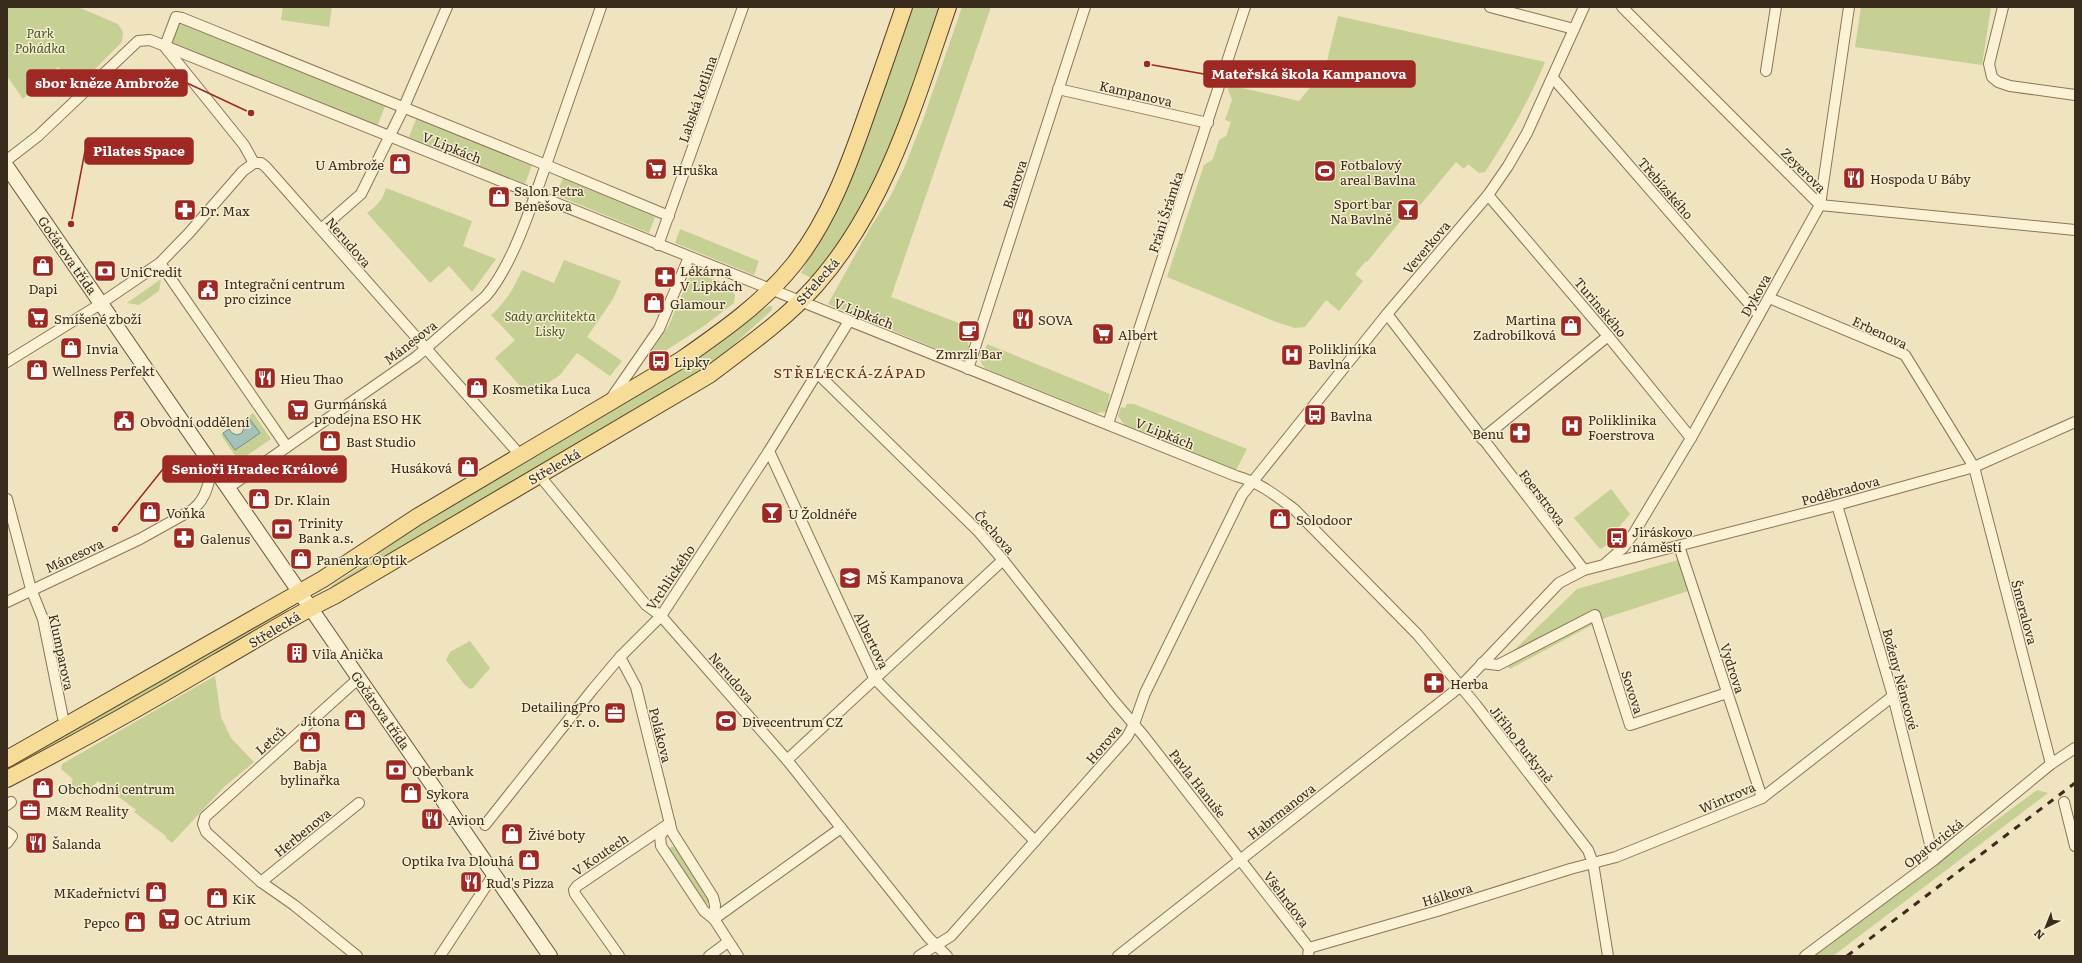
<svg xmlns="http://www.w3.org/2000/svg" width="2082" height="963" font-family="Literata,serif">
<rect width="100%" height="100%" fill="#f0e4c0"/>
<g fill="#c6cf94">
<path d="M7 7H78L118 24 123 32 122 42 77 87 58 67 23 99 7 76Z"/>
<path d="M283 7H332L329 27 281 20Z"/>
<path d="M912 7H941C907 102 877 198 812 278L801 273 845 192Z"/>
<path d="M962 7H991L891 297 972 328 968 345 971 347C967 354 962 356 954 356L828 304 870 228 890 197 905 166 924 117Z"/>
<path d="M1861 7H1991L1982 65 1855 47Z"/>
<path d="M1338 16 1545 62C1529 101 1508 137 1485 172L1479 173 1468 164 1464 169 1456 162 1416 210 1412 207 1367 262 1366 261 1355 274 1363 281 1339 311 1326 300 1305 327 1295 328 1276 322 1167 277 1204 165 1213 159 1219 140 1226 136 1231 122 1225 120 1232 100 1228 90 1229 85 1299 101 1325 69Z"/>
<path d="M179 22 385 106 377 127 169 45Z"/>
<path d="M416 119 532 165 525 184 409 137Z"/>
<path d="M563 178 655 217 649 233 556 195Z"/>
<path d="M386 188 472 221 463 246 496 259 472 292 449 266 430 283 367 213C377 206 383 199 386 188Z"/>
<path d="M680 229 759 261 754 275 675 243Z"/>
<path d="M564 260 621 281 613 299 587 337 622 361 610 376 577 353 560 375 529 396 495 358 515 340 491 315C506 302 514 288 522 270L554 283Z"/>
<path d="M692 271 728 285 735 295 734 303 704 326 651 360 648 357 669 325Z"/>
<path d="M161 279 159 291 139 305 127 303Z"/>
<path d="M769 306H772V310L707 369 333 589 331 586 369 561 420 522Z"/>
<path d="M987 344 1110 394 1108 401 1112 403 1106 412 1096 413 986 369C981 364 978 358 980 350L984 351Z"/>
<path d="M1134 404 1247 449 1236 470 1125 426 1118 416 1121 407 1125 408 1127 404Z"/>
<path d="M253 413 271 439 239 461 221 435 223 433 235 450 259 433 248 417Z"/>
<path d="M1611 489 1630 514 1613 534 1611 543 1600 549 1574 518Z"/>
<path d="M1678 560 1688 591 1605 618 1510 669 1504 660 1577 589Z"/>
<path d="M285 608 287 611 246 634 199 666 7 773V766Z"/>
<path d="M470 641 490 668 473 688 470 689 464 684 446 660 450 652Z"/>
<path d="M215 676 221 717 231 738 254 762 224 787 172 843 166 838V836L134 812 136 810 98 781 83 797 70 786 73 779 61 769 62 764Z"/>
<path d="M2037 790 2048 793 1833 956H1812Z"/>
<path d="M676 846 710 899 707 904H703L668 851 671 847Z"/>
</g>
<path fill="#a4c2ba" stroke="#6a9189" d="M248 417 260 433 235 450 223 433 229 429 232 433 237 435 242 433 245 425 244 420Z"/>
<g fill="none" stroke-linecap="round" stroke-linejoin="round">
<g stroke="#8b7557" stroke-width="12">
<g id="street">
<path d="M1490 7 1574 29"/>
<path d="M1622 7 1820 205 2075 230"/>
<path d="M2003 7 1989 64 1992 77 1998 82 2010 86 2075 95"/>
<path d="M165 46 176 17 182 18 546 165 669 216"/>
<path d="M165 47 244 145 254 163"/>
<path d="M1766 71 1776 7"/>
<path d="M1553 78 1759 315"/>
<path d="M1058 89 1208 123"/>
<path d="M7 160 38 136 138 41 150 40 1236 476C1259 482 1275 495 1294 509L1418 635 1476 705 1588 850 1593 863 1608 956"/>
<path d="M254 163H261L266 167 520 455"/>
<path d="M1488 195 1608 336 1691 438"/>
<path d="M321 229 361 194 403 109 447 7"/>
<path d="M658 245 743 7"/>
<path d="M160 263 287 447"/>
<path d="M1769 298 1905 355 1974 467 2051 764"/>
<path d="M1387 314 1584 570"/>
<path d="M7 362 94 308 160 263 189 233 243 171 254 163"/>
<path d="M968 369 1085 7"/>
<path d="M818 374 979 532 1003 560 1114 701 1143 735 1309 948 1308 956"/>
<path d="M610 400 659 329 689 257"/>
<path d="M1108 424 1245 7"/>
<path d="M1482 439 1608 336"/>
<path d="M769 451 874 678 1035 841"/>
<path d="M539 475 646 605 661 616 787 760 928 937 947 956"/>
<path d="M228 488 416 357 486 296C514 263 532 203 547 162 565 110 583 59 601 7"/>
<path d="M7 499 31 589 43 619 63 718"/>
<path d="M1837 505 1893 696 1934 860"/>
<path d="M1679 546 1762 798"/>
<path d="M1606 563 1623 548 1634 533 1691 438 1820 205 1849 7"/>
<path d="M7 602 140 539 192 510C207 499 208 483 213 466"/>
<path d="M620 657 636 687 672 832 713 897 715 905 714 919"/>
<path d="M1482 663 1498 665 1595 615 1630 725 1727 693"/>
<path d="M787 760 1003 560"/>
<path d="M2064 802 2075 846"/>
<path d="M7 805 11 802"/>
<path d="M485 825 593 689 620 657 661 616 769 451 849 321"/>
<path d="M667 827 660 836 661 846 704 911 714 919 738 956"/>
<path d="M7 832 12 836 7 843"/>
<path d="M261 882 359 803"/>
<path d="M714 919 841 828"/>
<path d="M1309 948 1437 911 1570 869 1616 857 1762 798 1893 696"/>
<path d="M357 956 294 905 261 882 206 832 203 824 205 817 359 678"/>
<path d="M440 956 494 874"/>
<path d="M619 956 575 894 574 890 577 886 670 823"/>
<path d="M709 956 728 942"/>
<path d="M919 956 951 936 1127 737 1134 724 1145 693 1242 495 1387 314 1488 195 1508 166 1527 133 1584 7"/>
<path d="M1118 956 1461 686 1559 583 1584 570 1837 505 1974 467 2075 422"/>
<path d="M1805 956 1934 860 2051 764 2075 748"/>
</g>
</g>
<g stroke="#6c553a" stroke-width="16">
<path id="secondary" d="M7 167 550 956"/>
</g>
<g stroke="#58422c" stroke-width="18">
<g id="primary">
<path d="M7 759 323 579 417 517 681 360C721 332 763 303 794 264 829 220 849 165 867 113 880 77 892 42 904 7"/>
<path d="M7 779C78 742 148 703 217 662 256 640 293 616 334 596L709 375C746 347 786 319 816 285 885 207 915 103 948 7"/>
</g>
</g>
<use href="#street" stroke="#fbf1d4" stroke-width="10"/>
<use href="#secondary" stroke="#fbf1d4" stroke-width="14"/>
<use href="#primary" stroke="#f6dc96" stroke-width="16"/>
<path stroke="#3a2c1c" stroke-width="3" stroke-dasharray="7 7" stroke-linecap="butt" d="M1847 956 2075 783"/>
</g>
<defs>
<g id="shop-square" transform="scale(1.15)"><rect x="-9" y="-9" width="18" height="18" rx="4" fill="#9d2824" stroke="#f7eed1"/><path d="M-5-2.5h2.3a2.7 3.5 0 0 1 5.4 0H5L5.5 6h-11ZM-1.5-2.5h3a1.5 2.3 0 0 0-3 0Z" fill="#fff"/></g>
<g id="supermarket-square" transform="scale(1.15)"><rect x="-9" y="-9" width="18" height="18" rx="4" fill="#9d2824" stroke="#f7eed1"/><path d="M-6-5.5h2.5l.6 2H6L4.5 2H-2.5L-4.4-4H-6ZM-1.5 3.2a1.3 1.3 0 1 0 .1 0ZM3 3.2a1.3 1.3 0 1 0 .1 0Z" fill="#fff"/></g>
<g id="stadium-square" transform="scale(1.15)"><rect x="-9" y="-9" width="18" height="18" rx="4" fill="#9d2824" stroke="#f7eed1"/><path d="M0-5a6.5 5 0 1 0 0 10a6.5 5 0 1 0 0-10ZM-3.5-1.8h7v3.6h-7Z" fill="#fff"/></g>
<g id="restaurant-square" transform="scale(1.15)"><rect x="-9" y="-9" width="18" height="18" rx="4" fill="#9d2824" stroke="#f7eed1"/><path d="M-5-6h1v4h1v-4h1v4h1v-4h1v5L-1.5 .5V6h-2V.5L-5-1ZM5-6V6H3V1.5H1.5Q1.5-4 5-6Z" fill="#fff"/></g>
<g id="pharmacy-square" transform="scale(1.15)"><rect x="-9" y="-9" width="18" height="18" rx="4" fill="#9d2824" stroke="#f7eed1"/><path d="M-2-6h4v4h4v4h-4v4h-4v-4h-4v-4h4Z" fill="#fff"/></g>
<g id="bar-square" transform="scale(1.15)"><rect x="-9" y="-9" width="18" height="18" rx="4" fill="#9d2824" stroke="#f7eed1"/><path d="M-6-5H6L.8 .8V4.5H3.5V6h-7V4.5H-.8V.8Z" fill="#fff"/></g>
<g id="bank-square" transform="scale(1.15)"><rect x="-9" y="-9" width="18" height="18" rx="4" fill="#9d2824" stroke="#f7eed1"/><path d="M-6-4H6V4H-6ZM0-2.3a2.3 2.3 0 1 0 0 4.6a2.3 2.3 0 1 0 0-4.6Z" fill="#fff"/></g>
<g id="civic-square" transform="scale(1.15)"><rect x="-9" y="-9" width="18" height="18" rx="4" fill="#9d2824" stroke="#f7eed1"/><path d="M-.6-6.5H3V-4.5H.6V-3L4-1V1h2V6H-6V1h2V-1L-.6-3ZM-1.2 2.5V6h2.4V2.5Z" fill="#fff"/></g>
<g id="cafe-square" transform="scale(1.15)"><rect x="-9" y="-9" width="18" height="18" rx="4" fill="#9d2824" stroke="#f7eed1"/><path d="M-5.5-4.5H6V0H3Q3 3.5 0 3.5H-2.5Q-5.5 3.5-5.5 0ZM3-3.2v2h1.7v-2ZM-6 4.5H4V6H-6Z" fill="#fff"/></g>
<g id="hospital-square" transform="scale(1.15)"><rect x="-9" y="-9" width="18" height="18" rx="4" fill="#9d2824" stroke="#f7eed1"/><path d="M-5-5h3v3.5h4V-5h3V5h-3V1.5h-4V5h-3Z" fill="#fff"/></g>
<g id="bus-square" transform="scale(1.15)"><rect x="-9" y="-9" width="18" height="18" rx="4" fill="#9d2824" stroke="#f7eed1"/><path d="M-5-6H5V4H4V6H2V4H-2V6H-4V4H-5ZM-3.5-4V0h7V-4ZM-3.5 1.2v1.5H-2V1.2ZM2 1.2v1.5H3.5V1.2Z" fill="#fff"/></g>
<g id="school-square" transform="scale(1.15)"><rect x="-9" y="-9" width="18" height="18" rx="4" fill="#9d2824" stroke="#f7eed1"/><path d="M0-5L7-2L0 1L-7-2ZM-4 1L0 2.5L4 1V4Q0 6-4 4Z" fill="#fff"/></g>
<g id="building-square" transform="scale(1.15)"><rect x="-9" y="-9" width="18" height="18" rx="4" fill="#9d2824" stroke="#f7eed1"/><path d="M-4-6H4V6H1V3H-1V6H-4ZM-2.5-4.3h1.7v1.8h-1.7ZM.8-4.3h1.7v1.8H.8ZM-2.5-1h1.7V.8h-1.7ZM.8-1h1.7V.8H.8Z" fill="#fff"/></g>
<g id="office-square" transform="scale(1.15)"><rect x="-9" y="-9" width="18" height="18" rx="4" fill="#9d2824" stroke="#f7eed1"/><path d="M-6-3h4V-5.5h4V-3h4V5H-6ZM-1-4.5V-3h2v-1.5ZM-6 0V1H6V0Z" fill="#fff"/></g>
</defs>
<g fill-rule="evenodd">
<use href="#shop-square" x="400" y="164"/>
<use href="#supermarket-square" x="656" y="169"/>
<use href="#stadium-square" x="1325" y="171"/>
<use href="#restaurant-square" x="1854" y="178"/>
<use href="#shop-square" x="499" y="197"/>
<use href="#pharmacy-square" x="185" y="210"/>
<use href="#bar-square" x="1408" y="210"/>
<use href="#shop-square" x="43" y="266"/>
<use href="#bank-square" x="105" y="271"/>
<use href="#pharmacy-square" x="665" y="277"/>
<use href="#civic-square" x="208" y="290"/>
<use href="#shop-square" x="654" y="303"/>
<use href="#supermarket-square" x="38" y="318"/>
<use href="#restaurant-square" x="1023" y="319"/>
<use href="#shop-square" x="1571" y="326"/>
<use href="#cafe-square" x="969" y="331"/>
<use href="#supermarket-square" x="1103" y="334"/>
<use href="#shop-square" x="71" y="348"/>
<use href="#hospital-square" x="1292" y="355"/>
<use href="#bus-square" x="659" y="361"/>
<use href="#shop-square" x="37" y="370"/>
<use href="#restaurant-square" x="265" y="378"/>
<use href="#shop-square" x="477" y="388"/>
<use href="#supermarket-square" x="298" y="410"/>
<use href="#bus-square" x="1315" y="415"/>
<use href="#civic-square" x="124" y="421"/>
<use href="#hospital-square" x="1572" y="426"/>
<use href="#pharmacy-square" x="1520" y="433"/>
<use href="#shop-square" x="330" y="441"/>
<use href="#shop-square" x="468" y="467"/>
<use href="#shop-square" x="259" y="499"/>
<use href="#shop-square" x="150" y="512"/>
<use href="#bar-square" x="772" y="513"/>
<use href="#shop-square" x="1280" y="519"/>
<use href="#bank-square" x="282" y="529"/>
<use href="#pharmacy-square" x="184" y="538"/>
<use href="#bus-square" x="1617" y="538"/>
<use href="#shop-square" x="301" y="559"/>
<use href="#school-square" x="850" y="578"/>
<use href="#building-square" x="297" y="653"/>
<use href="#pharmacy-square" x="1434" y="683"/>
<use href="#office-square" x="615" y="713"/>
<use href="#shop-square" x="355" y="720"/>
<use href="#stadium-square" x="726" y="721"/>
<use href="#shop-square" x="310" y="742"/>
<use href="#bank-square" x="396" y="770"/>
<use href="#shop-square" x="43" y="788"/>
<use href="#shop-square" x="411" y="793"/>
<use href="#office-square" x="30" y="810"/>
<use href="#restaurant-square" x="432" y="819"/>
<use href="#shop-square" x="512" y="834"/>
<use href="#restaurant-square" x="36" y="843"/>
<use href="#shop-square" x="529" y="860"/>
<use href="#restaurant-square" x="471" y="882"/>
<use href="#shop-square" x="156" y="892"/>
<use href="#shop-square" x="217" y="898"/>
<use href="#supermarket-square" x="169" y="919"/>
<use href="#shop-square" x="135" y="922"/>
</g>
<g text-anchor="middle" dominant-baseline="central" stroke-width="3" stroke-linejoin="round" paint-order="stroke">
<g font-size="13" font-style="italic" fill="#485722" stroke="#f7eed1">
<text x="40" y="32">Park<tspan x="40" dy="15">Pohádka</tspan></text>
<text x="550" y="315">Sady architekta<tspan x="550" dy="15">Lisky</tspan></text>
</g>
<g font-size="13" fill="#3a2c1c" stroke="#f7eed1">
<text transform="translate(1136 93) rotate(13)">Kampanova</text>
<text transform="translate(697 99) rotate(-71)">Labská kotlina</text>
<text transform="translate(452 147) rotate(22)">V Lipkách</text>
<text transform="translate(1804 170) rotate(45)">Zeyerova</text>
<text transform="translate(1014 184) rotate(-72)">Baarova</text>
<text transform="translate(1666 188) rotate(49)">Třebízského</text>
<text transform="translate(1165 212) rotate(-72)">Fráni Šrámka</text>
<text transform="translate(349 242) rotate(49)">Nerudova</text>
<text transform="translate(1426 247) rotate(-50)">Veverkova</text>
<text transform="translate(68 255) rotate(55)">Gočárova třída</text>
<text transform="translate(817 281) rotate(-49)">Střelecká</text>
<text transform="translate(1755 295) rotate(-61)">Dykova</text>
<text transform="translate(1601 307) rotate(50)">Turinského</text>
<text transform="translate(864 313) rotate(21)">V Lipkách</text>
<text transform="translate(1880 332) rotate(25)">Erbenova</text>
<text transform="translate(410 342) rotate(-38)">Mánesova</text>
<text transform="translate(1165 433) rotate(22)">V Lipkách</text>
<text transform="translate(554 466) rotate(-30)">Střelecká</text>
<text transform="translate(1840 490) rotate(-15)">Poděbradova</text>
<text transform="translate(1543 497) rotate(52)">Foerstrova</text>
<text transform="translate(995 532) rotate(48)">Čechova</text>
<text transform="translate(74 555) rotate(-25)">Mánesova</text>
<text transform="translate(670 577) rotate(-56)">Vrchlického</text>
<text transform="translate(2025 612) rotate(75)">Šmeralova</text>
<text transform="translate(274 629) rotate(-31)">Střelecká</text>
<text transform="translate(872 640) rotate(64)">Albertova</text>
<text transform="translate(62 652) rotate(78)">Klumparova</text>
<text transform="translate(1733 668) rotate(72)">Vydrova</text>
<text transform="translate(732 677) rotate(49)">Nerudova</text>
<text transform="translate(1901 679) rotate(75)">Boženy Němcové</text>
<text transform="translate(1633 692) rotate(72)">Sovova</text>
<text transform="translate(381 710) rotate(55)">Gočárova třída</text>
<text transform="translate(661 735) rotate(76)">Polákova</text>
<text transform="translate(270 740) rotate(-42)">Letců</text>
<text transform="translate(1103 744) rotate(-50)">Horova</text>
<text transform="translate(1522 744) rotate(52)">Jiřího Purkyně</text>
<text transform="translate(1198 783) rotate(52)">Pavla Hanuše</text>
<text transform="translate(1727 797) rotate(-23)">Wintrova</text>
<text transform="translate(1281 811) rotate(-38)">Habrmanova</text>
<text transform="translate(302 832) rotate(-39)">Herbenova</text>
<text transform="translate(1933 843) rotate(-38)">Opatovická</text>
<text transform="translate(600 854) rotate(-34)">V Koutech</text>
<text transform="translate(1447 894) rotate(-17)">Hálkova</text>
<text transform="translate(1287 899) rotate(53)">Všehrdova</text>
</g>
<g font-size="13" fill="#3a2c1c" stroke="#f7eed1" text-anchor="start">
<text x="384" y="164" text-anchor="end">U Ambrože</text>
<text x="1340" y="164">Fotbalový<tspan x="1340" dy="15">areal Bavlna</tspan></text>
<text x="672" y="169">Hruška</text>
<text x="1870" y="178">Hospoda U Báby</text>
<text x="514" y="190">Salon Petra<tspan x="514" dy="15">Benešova</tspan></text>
<text x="1392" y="203" text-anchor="end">Sport bar<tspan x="1392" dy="15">Na Bavlně</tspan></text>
<text x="200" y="210">Dr. Max</text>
<text x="680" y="270">Lékárna<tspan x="680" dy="15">V Lipkách</tspan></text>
<text x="120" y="271">UniCredit</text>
<text x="224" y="283">Integrační centrum<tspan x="224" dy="15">pro cizince</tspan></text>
<text x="43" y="288" text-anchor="middle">Dapi</text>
<text x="670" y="303">Glamour</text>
<text x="54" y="318">Smíšené zboží</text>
<text x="1038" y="319">SOVA</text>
<text x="1556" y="319" text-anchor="end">Martina<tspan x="1556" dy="15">Zadrobílková</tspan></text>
<text x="1118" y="334">Albert</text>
<text x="86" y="348">Invia</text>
<text x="1308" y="348">Poliklinika<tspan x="1308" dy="15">Bavlna</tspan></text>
<text x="969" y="353" text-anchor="middle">Zmrzli Bar</text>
<text x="674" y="361">Lipky</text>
<text x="52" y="370">Wellness Perfekt</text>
<text x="280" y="378">Hieu Thao</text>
<text x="492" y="388">Kosmetika Luca</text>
<text x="314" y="403">Gurmánská<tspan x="314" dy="15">prodejna ESO HK</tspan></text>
<text x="1330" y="415">Bavlna</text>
<text x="1588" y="419">Poliklinika<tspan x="1588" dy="15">Foerstrova</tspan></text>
<text x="140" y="421">Obvodní oddělení</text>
<text x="1504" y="433" text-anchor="end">Benu</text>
<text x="346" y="441">Bast Studio</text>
<text x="452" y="467" text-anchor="end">Husáková</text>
<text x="274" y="499">Dr. Klain</text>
<text x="166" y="512">Voňka</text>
<text x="788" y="513">U Žoldnéře</text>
<text x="1296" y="519">Solodoor</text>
<text x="298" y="522">Trinity<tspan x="298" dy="15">Bank a.s.</tspan></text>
<text x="1632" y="531">Jiráskovo<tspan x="1632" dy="15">náměstí</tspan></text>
<text x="200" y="538">Galenus</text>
<text x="316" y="559">Panenka Optik</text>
<text x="866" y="578">MŠ Kampanova</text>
<text x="312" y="653">Vila Anička</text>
<text x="1450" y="683">Herba</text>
<text x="600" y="706" text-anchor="end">DetailingPro<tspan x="600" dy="15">s. r. o.</tspan></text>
<text x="340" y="720" text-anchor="end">Jitona</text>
<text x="742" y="721">Divecentrum CZ</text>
<text x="310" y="764" text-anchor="middle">Babja<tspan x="310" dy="15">bylinařka</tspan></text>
<text x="412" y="770">Oberbank</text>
<text x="58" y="788">Obchodní centrum</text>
<text x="426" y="793">Sykora</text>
<text x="46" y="810">M&amp;M Reality</text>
<text x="448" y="819">Avion</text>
<text x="528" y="834">Živé boty</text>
<text x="52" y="843">Šalanda</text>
<text x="514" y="860" text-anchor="end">Optika Iva Dlouhá</text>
<text x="486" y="882">Rud's Pizza</text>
<text x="140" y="892" text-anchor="end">MKadeřnictví</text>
<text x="232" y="898">KiK</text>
<text x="184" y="919">OC Atrium</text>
<text x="120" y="922" text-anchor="end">Pepco</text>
</g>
<g font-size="14" letter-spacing="1" fill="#692d19" stroke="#f7eed1">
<text x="850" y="372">STŘELECKÁ-ZÁPAD</text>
</g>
</g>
<path fill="none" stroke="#9d2824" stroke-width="1.5" d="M1147 64L1204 74M251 113L187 83M71 224L85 151M115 529L163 469"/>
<g fill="#9d2824" stroke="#f7eed1" stroke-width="1.5">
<circle cx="1147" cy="64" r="4"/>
<circle cx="251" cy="113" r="4"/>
<circle cx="71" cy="224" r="4"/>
<circle cx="115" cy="529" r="4"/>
</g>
<g fill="#9d2824" stroke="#9d2824" stroke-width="1.5">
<rect x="1204" y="61" width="211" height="26" rx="4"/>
<rect x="27" y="70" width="160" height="26" rx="4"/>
<rect x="85" y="138" width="108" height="26" rx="4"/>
<rect x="163" y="456" width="183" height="26" rx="4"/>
</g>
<g font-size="14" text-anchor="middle" font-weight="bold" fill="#fff">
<text x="1309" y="79">Mateřská škola Kampanova</text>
<text x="107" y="88">sbor kněze Ambrože</text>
<text x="139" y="156">Pilates Space</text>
<text x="255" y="474">Senioři Hradec Králové</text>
</g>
<rect width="2082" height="963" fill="none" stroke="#3a2c1c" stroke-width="16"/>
<g transform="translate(2046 927) rotate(223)" stroke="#f7eed1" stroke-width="3" paint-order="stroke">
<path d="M0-3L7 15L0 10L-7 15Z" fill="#3a2c1c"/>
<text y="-6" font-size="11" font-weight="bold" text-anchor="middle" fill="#3a2c1c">N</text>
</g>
</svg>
